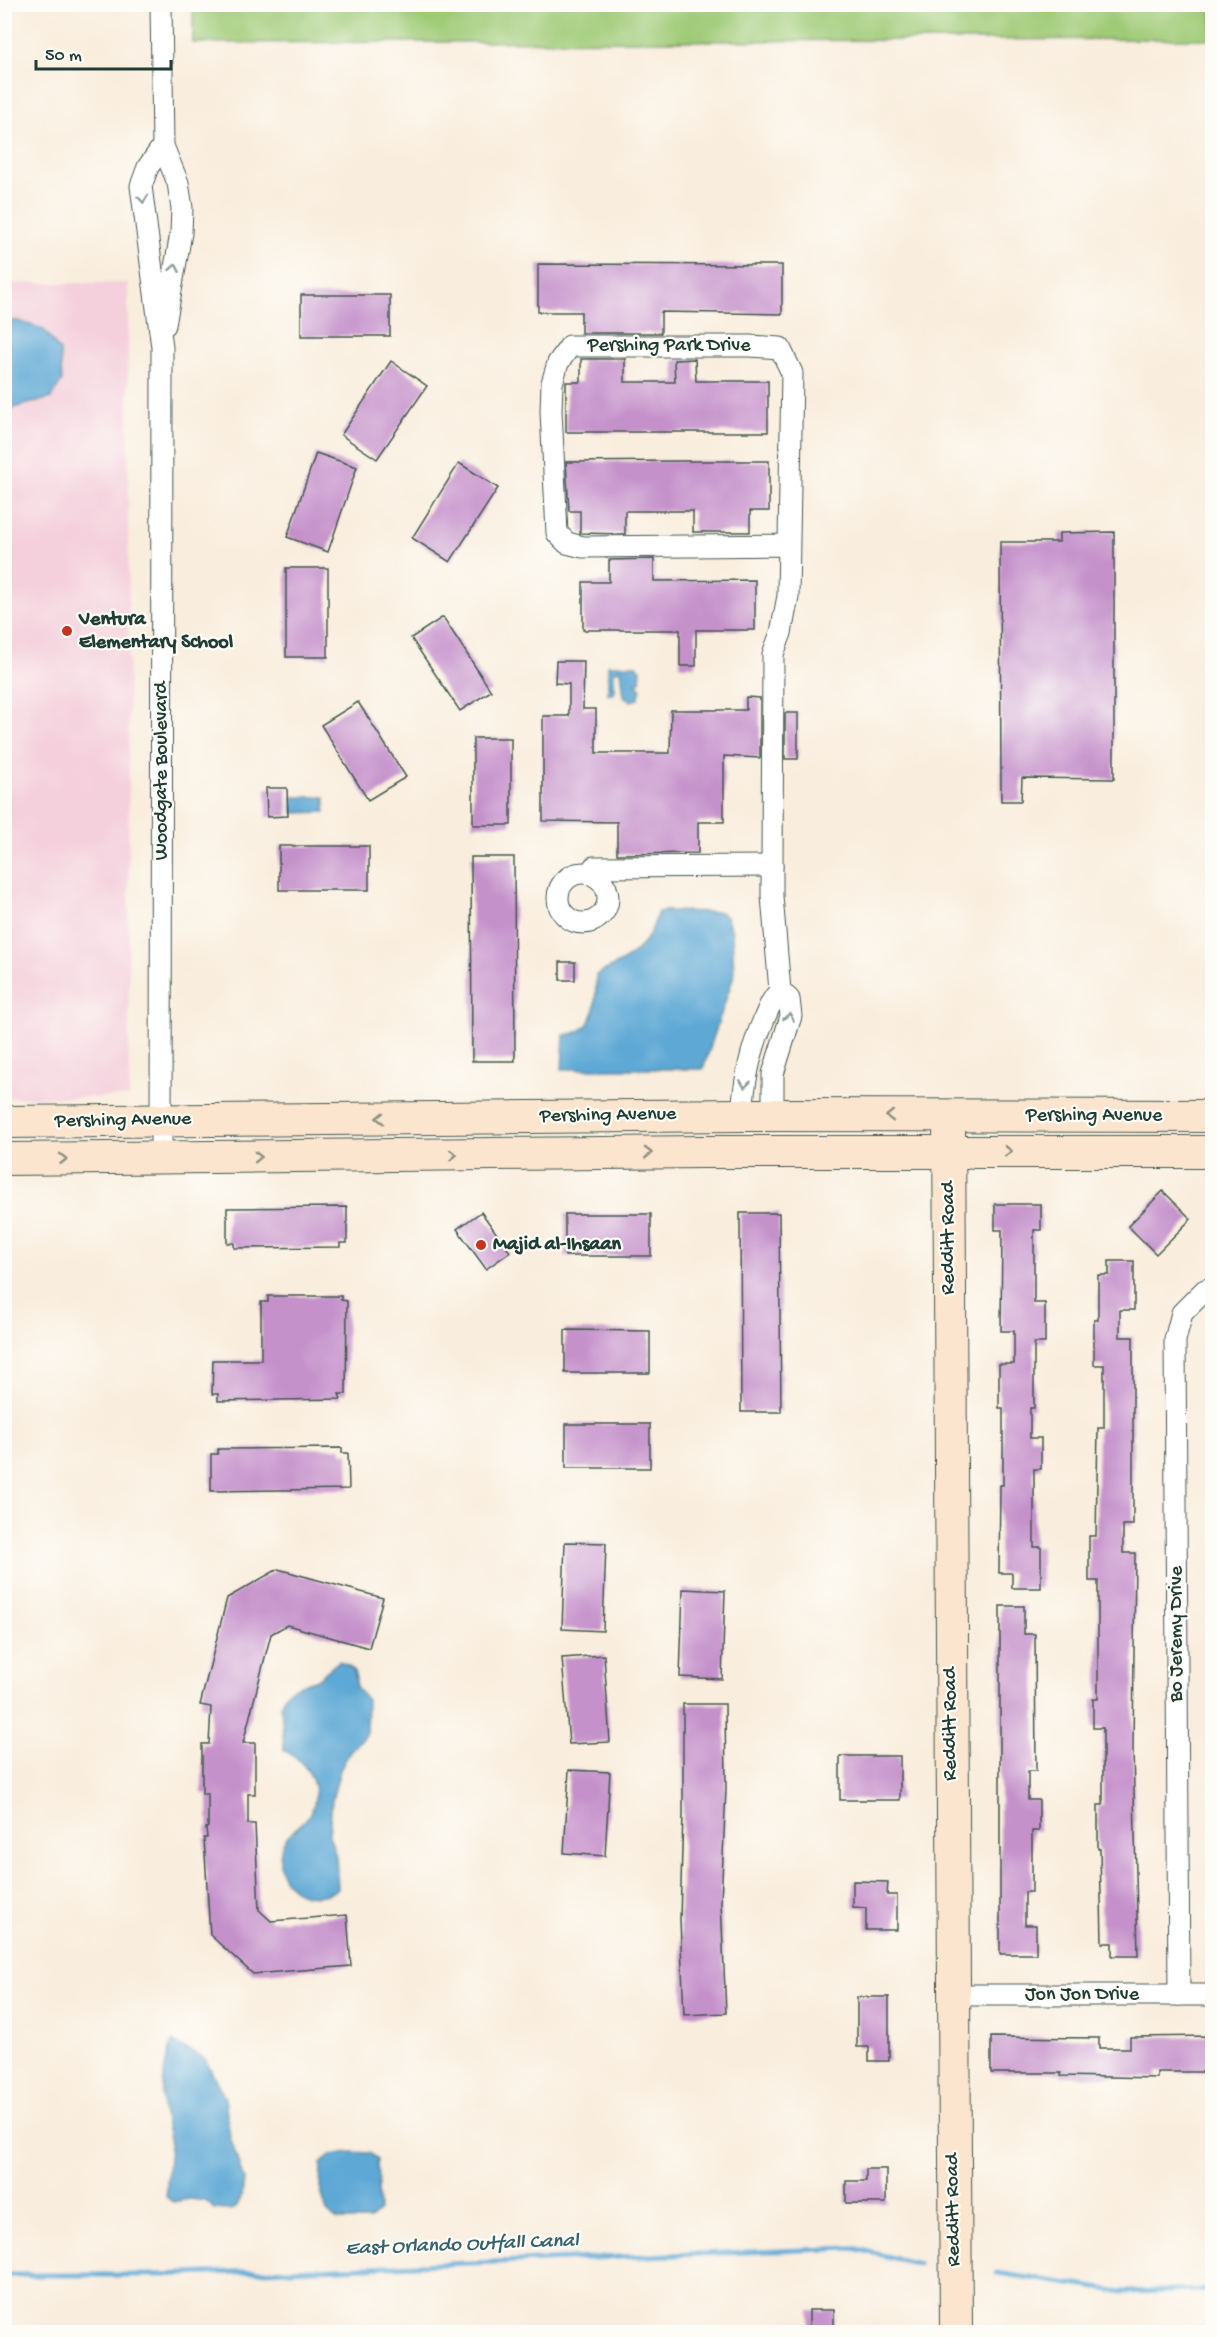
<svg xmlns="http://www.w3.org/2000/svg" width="1217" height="2337" font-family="'Gochi Hand',sans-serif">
<rect width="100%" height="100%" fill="#fdfcf7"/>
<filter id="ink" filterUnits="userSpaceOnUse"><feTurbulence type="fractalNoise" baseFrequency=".0167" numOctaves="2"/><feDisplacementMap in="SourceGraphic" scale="12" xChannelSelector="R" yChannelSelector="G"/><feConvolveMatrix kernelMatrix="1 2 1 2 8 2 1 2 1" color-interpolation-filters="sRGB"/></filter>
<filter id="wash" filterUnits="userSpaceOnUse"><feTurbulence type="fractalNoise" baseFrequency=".008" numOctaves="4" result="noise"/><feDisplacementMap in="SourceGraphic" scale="24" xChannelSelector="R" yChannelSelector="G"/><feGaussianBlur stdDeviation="1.35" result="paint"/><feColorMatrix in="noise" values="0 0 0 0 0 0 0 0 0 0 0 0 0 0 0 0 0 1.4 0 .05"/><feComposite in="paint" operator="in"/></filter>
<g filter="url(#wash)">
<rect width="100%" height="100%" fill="#f9eddd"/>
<path fill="#f4cfdc" d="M4 283H128L129 1097 5 1098Z"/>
<path fill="#9fca76" stroke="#5f8455" stroke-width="1.5" d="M193 5 1212 4V39L193 43Z"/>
<g fill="#5da8d5" stroke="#3e7284" stroke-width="1.5">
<path d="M4 321H18L43 329 60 351 62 381 51 398 5 410Z"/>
<path d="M608 665H637V668L641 669 640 682 636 683 641 689 638 699 631 701 624 696 621 670 614 671V694H608Z"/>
<path d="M293 797H325V812L293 813Z"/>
<path d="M664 911 720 912 726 917 732 932 734 975 703 1069H562L564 1035C598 1033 596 1002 596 975 617 964 636 957 649 935 653 928 655 920 658 912Z"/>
<path d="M339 1661C354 1667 357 1672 356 1688L367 1700 366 1735 350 1752 340 1770 332 1800 329 1835 336 1856 338 1889C307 1907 273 1887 281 1850 283 1835 298 1829 307 1818 326 1792 309 1763 284 1750L281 1704 285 1694 291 1689 317 1679Z"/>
<path d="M172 2042 205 2059 225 2098 230 2137 244 2180 242 2196 236 2208 228 2210 214 2209 206 2201 190 2199 173 2202 166 2197 170 2144 164 2116 162 2096 165 2067Z"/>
<path d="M349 2152 369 2153 377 2159 379 2211 369 2220H338L327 2212 320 2187 321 2164 330 2155Z"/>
</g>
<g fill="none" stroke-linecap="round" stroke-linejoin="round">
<g stroke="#5da8d5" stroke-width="5">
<path d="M997 2273 1123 2292 1212 2290"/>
<path d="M4 2275H157L853 2248 918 2264"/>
</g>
</g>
<g id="blocks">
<g fill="#c591cb">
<path d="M538 264 782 265V314L661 312V333H581V312H538Z"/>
<rect x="301" y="295" width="89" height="41"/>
<path d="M581 359H625V382H675L674 360 695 359 696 381H768V432H566V382H581Z"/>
<path d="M391 361 427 386 377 459 341 435Z"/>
<path d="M316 453 357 467 328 552 287 537Z"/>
<path d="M678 461H769V511H750V532H693V511H625V534L580 533V511H569L566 462Z"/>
<path d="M459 463 498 488 450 562 412 538Z"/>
<path d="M1114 532V779L1022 778 1021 801H1001L1000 542H1059V533Z"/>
<path d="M654 559V581L755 580V630H696V666H680V630H583V582H609V560Z"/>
<rect x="286" y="568" width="42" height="89"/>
<path d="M443 617 491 691 460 711 411 638Z"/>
<path d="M556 661H584L583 709H596V753H670L671 710H746V697L760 698V758L724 756V822H698V853L617 854V822L543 821V716H569V684L555 683Z"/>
<path d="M358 702 406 777 368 800 321 725Z"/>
<rect x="785" y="713" width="13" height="46"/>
<rect x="473" y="738" width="38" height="87"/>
<path d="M266 788H287L288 816 267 817Z"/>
<rect x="279" y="846" width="90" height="44"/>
<path d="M471 857H514L515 1061H472Z"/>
<rect x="560" y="962" width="15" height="18"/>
<path d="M1163 1191 1191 1219 1156 1254 1128 1226Z"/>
<path d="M995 1204H1041V1230H1034V1303H1045V1343H1034V1408H1030V1438H1041V1469H1034V1547H1041V1588H1012V1573H999L1000 1485H1003V1408H999V1364H1014V1331H1001L1002 1230H995Z"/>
<path d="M347 1207V1243H340V1247L234 1248V1243H227V1208Z"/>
<path d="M481 1212 510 1252 486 1269 457 1229Z"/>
<path d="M740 1213H779L781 1412H741Z"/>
<rect x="565" y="1214" width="86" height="42"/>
<path d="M1109 1261H1134V1310H1120V1337H1133V1525H1123V1553H1135L1133 1751 1138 1956H1112V1943H1102L1100 1849H1098V1805H1103V1728H1093V1699H1098V1581H1089V1536H1096L1098 1428H1104V1365H1094V1320H1098V1275H1109Z"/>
<path d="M268 1296H341V1300L347 1301 346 1394H339L341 1399 218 1401V1394H212L213 1360H261V1302H268Z"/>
<path d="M565 1330 650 1331V1373H565Z"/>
<rect x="566" y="1424" width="84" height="44"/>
<path d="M342 1448V1453H348L349 1489 211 1491V1454H218V1449Z"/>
<path d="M565 1542 606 1543 603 1631 562 1629Z"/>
<path d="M278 1569 383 1598 369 1648 287 1625 271 1634 243 1743H255V1794H248V1824H255L259 1910 271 1921 347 1915 351 1966 253 1974 210 1935 204 1838H207L206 1828 208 1827V1794H202V1744H209L211 1707 200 1705 227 1598Z"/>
<path d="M683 1589 725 1591 722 1679 680 1677Z"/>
<path d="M1000 1606H1024V1634H1035L1036 1771H1028V1800H1039V1831H1032V1892H1025V1925H1036V1954H1000Z"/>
<path d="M604 1655 610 1742 569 1744 562 1658Z"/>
<path d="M683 1704H725L726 1789 721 1902 726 2013 684 2015 680 1920 683 1813Z"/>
<rect x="840" y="1756" width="60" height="44"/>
<path d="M569 1770 610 1772 605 1856 564 1853Z"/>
<path d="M853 1881 888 1882 887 1895H897V1930H866V1908L853 1907Z"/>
<path d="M857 1997H889V2061H869V2047H857Z"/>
<path d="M1212 2036V2072H1157V2078L1061 2076V2073H991V2037L1099 2038V2048H1130V2037Z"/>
<path d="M866 2169H886V2203H846V2181H866Z"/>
<rect x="809" y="2310" width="25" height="22"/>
</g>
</g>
</g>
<g filter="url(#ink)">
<use href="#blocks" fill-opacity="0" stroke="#40574d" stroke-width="1.5"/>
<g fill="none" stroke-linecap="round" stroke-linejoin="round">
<g stroke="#40574d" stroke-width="23">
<g id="street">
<path d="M161 4 163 146 178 183 182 208 181 233 165 325"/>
<circle cx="583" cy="898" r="25"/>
<path d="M595 876 594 867 772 866"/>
<path d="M742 1115C744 1080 750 1051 764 1019 769 1008 771 1000 780 991"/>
<path d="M773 1115V1074L791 1016 789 999 780 991 772 896V866L773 654 781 633 788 596 792 373 780 348 750 346H570L558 363 552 383 551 411 557 533 567 543 583 547 789 545"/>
<path d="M161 1158 162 347 141 186 148 167 163 146"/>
<path d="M952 1995H1212"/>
<path d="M1179 1995 1175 1340 1182 1313 1205 1290 1212 1288"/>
</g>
</g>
<g stroke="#40574d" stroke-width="34">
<g id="secondary">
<path d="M949 1116 956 2332"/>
<path d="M4 1122 742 1115 1212 1116"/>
<path d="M4 1159 702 1152H1212"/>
</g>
</g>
<use href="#street" stroke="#fff" stroke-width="21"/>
<use href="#secondary" stroke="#fce5cf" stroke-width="32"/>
</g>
<defs><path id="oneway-chevron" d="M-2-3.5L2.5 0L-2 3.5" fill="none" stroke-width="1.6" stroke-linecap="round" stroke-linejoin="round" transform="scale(1.5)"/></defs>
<g stroke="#8f9e9a">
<use href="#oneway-chevron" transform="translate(143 199) rotate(83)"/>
<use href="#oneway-chevron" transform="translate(175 268) rotate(-80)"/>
<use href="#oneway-chevron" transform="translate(789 1017) rotate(-81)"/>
<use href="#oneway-chevron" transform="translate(745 1084) rotate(97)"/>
</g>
<g stroke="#8e9182">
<use href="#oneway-chevron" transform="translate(890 1116) rotate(-180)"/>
<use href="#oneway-chevron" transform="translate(380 1118) rotate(179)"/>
<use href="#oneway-chevron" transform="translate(1008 1151)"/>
<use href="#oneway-chevron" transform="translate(648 1153) rotate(-1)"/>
<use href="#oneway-chevron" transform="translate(453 1155) rotate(-1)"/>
<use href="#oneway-chevron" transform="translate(258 1157) rotate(-1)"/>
<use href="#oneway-chevron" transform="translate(63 1159)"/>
</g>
</g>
<g fill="#c8321e" stroke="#fdfcf7" stroke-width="2">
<circle cx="67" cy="631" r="6"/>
<circle cx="481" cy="1245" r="6"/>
</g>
<g text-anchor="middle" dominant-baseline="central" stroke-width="4.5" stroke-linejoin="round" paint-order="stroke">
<g font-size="20" fill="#1f3d34" stroke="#fdfcf7">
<text x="669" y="346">Pershing Park Drive</text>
<text transform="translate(162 771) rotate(-90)">Woodgate Boulevard</text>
<text transform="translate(608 1116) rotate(-1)">Pershing Avenue</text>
<text x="1094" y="1116">Pershing Avenue</text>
<text transform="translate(123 1121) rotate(-1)">Pershing Avenue</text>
<text transform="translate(949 1238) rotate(-90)">Redditt Road</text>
<text transform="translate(1177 1634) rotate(-90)">Bo Jeremy Drive</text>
<text transform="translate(951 1724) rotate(-90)">Redditt Road</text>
<text x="1082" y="1995">Jon Jon Drive</text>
<text transform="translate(954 2210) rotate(-91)">Redditt Road</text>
</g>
<g font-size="20" font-weight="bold" fill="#1f3d34" stroke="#fdfcf7" text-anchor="start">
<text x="79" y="620">Ventura<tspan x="79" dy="23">Elementary School</tspan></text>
<text x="493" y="1245">Majid al-Ihsaan</text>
</g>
<g font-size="21" font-style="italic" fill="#35626c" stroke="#fdfcf7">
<text transform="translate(462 2246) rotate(-2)">East Orlando Outfall Canal</text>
</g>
</g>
<rect width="1217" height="2337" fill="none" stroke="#fdfcf7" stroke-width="24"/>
<path d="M36 60v9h135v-9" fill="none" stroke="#1f3d34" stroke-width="3"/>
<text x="45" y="60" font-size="18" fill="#1f3d34" stroke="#fdfcf7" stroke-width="4.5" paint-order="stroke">50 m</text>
</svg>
